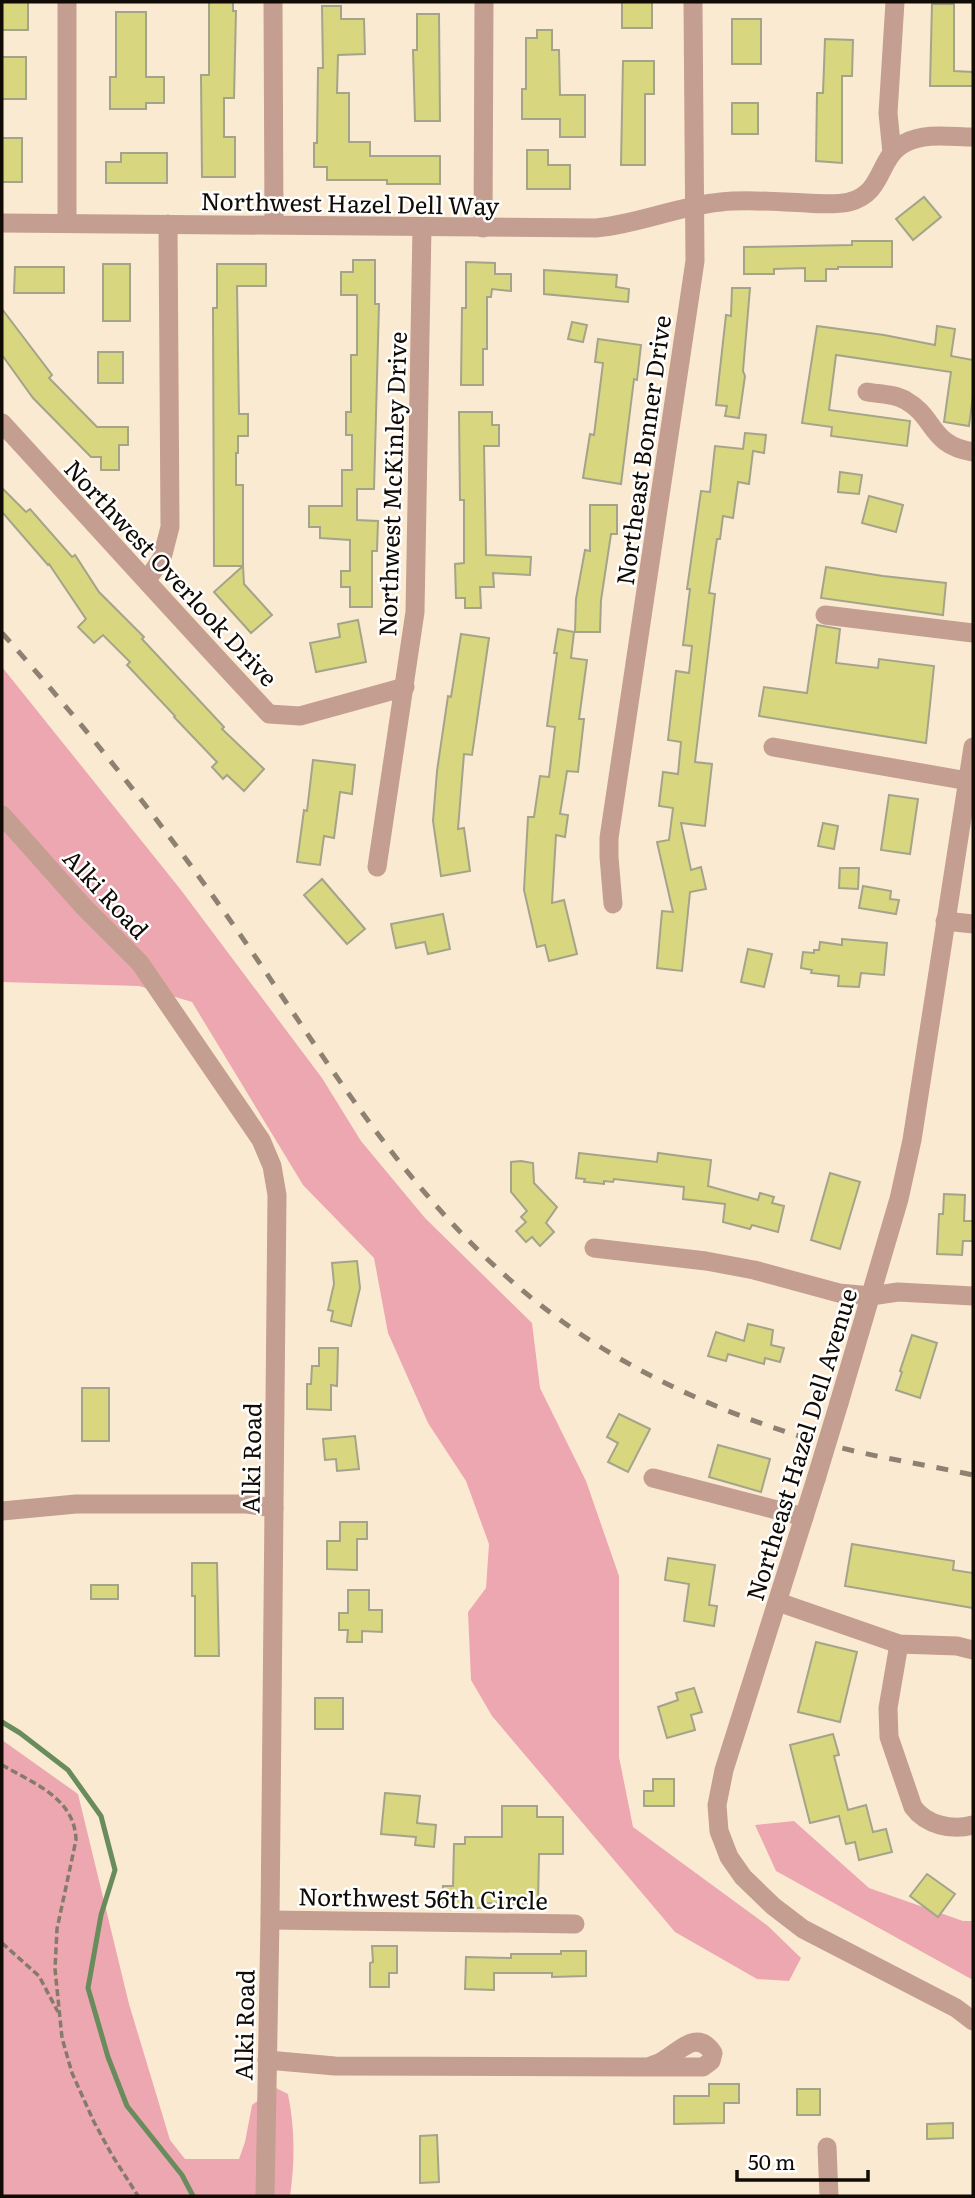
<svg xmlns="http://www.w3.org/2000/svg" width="975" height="2198" font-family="Literata,serif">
<rect width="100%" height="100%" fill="#fbead2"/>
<g fill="#eda7b1">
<path d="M2 667 181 890 322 1078 361 1141 425 1218 532 1323 540 1388 586 1481 619 1576V1757L633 1827 768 1926 801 1958 789 1981 757 1979 675 1932 492 1716 471 1680 468 1612 486 1588 489 1544 466 1481 428 1423 388 1333 374 1258 303 1185 192 1002 139 986 2 982Z"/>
<path d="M2 1740 78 1794 129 2004 170 2140 185 2159H239L245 2142 252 2105 276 2088 288 2094C295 2129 295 2161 290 2196H2Z"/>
<path d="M794 1821 869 1888 963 1921H973V1980L776 1871 755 1825Z"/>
</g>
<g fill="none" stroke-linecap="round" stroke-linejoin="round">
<path stroke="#688c5c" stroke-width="5" d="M2 1722 20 1733 68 1770 101 1816 115 1870 101 1915 88 1988 108 2057 127 2106 182 2175 193 2196"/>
</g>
<g fill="#d8d780" stroke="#a4a48a" stroke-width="2">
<rect x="2" y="2" width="26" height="28"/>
<path d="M209 2H233V11H236L234 98H224V137H235V177H202L201 75H209Z"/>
<rect x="622" y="2" width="30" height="26"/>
<path d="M932 4H954V71L973 72V86H930Z"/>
<path d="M322 6H341V19H364L365 54 338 55 337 93H349V142H370V156H440V184H387V180H327V167H314V143H317L318 68H323Z"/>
<path d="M116 12H146V77H164V103H146V109H110V77H116Z"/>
<path d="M417 14H439L440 121H415L413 50H417Z"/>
<rect x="732" y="19" width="29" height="45"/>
<path d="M537 30H552V50H559L560 95H585V137H560V119H522V89H526V38H537Z"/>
<path d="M825 39 853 40 852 76H842V163L816 161 817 93H823Z"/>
<rect x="2" y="57" width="24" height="42"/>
<path d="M623 61H654V94H645V165H621Z"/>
<rect x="732" y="103" width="26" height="31"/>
<rect x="2" y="138" width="20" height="44"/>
<path d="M527 150H548V165H570V189H527Z"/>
<path d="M121 153H167V183H106V162H121Z"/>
<path d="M924 197 941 217 913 240 896 219Z"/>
<path d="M852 241H892V267H838V269H826V281H805V268L774 269V274H744V247L852 245Z"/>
<path d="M353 260H375V304H379L374 489H357V520L378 521 377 551H372V607H350V587H341V571H350V540L320 538V527H309V506H342V470H352V435H346V412H351V355H357V295H341V272H353Z"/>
<path d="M466 262 495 263V274H511V291L492 289 491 297H487V349H483V385H461L462 308H466Z"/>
<rect x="103" y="264" width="27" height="57"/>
<path d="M217 264H266V286H237L239 414H248V436H238V453H236V485H243V566H214L213 308H217Z"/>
<path d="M15 267H64V293H14Z"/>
<path d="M544 270 617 275 616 287 629 289 628 302 544 294Z"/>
<path d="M732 288H750L743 371 745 376 739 418 725 416 727 406 716 405 726 315 731 316Z"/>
<path d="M2 309 52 375 49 378 97 427H128V445H119V470H101V457H91L33 398 2 355Z"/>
<path d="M572 322 587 325 583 342 568 339Z"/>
<path d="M817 326 884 335 935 345 937 326 955 329 951 356 973 360V396L969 426 944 422 951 372 836 355 829 410 910 421 907 446 831 436 832 427 802 423Z"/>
<path d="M598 339 641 345 637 380 634 379 621 484 583 478 590 434 594 435 603 363 595 362Z"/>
<rect x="98" y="352" width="25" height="31"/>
<path d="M459 412H492V425H499V446H484L486 555 531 557 530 575 493 573 494 587H480L481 608H465V598H456L455 564 464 563V500H460Z"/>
<path d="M745 433 766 435 764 453 753 451 749 484 738 482 733 518 723 516 720 539H717L709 593 715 594 695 762 712 764 705 826 681 823 691 870 701 867 706 889 690 892 682 971 657 968 662 911 673 912 657 842 669 840 673 808 659 806 663 772 678 774 681 742 668 740 676 671 689 673 692 646 683 645 690 589H687L701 491 710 492 715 446 743 449Z"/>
<path d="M840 472 862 475 859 494 838 492Z"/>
<path d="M2 488 26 512 30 509 72 557 75 555 99 592 144 637 142 639 224 727 222 729 264 769 244 791 227 775 223 779 212 767 217 762 174 717 175 716 127 665 130 662 103 635 94 643 78 627 86 619 49 564 48 565 2 512Z"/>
<path d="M869 496 903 505 896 532 862 523Z"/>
<path d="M590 505H617V534H611L601 600 600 632H575L576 599 585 550 590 551Z"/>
<path d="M243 566 244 584 272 615 251 633 214 592Z"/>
<path d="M826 567 883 576 946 583 943 615 821 598Z"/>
<path d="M358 620 366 662 316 672 310 643 340 637 338 624Z"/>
<path d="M817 625 840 629 836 663 878 668 879 659 934 666 926 743 759 716 764 687 807 693Z"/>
<path d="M558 629 574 632 571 658 587 660 579 719H584L578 772 567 771 560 814 568 815 565 837 556 835 552 903 564 900 577 954 549 961 545 945 537 947 524 890 528 817H534L540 776 549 777 555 727 547 726 557 653H554Z"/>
<path d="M461 634 489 638 472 755 464 754 458 829 464 828 470 871 441 876 433 821 437 771 448 696 451 697Z"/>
<path d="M313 760 355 765 352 794 340 792 334 838 324 836 320 865 297 862 304 810 307 811Z"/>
<path d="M889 795 918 799 910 854 881 850Z"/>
<path d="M823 823 838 826 834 849 818 846Z"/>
<path d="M840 868H859L858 889 839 888Z"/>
<path d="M322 879 365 929 347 944 304 895Z"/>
<path d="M863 886 891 891 890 899 899 900 896 914 859 908Z"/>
<path d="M443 914 450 949 428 954 425 942 396 948 391 924Z"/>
<path d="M842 939 887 943 884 975 861 973 859 987 838 986 839 976 811 973 812 970 801 968 803 952 814 953V950H819L820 942 842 945Z"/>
<path d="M748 949 772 954 764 987 741 982Z"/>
<path d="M579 1153 657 1162 658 1153 711 1160 708 1186 758 1200 760 1193 774 1197 772 1203 784 1206 778 1232 752 1225 750 1229 723 1222 725 1204 683 1199 684 1187 614 1179 613 1182 604 1181V1184L584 1182 585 1179 576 1178Z"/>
<path d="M521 1161 533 1163 534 1183 557 1207 546 1223 554 1232 540 1246 532 1237 526 1242 516 1231 526 1222 521 1217 527 1211 511 1192V1162Z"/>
<path d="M830 1173 860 1182 840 1249 811 1240Z"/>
<path d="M944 1194 965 1195 964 1221H973V1241H963L962 1255 937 1254 939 1214H943Z"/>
<path d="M357 1261 360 1288 351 1326 331 1321 333 1311 328 1310 334 1284 332 1263Z"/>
<path d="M748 1324 773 1330 771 1345 784 1348 780 1362 765 1358 764 1364 728 1354 726 1361 708 1356 716 1332 744 1341Z"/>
<path d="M912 1335 937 1343 920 1398 896 1390 902 1372 900 1371Z"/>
<path d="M319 1348H338L337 1386 331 1385V1410L307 1409V1384H311L312 1366H319Z"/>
<rect x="82" y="1388" width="27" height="53"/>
<path d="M619 1414 650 1429 628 1472 608 1462 618 1443 607 1437Z"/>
<path d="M355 1436 359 1469 337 1471 336 1459 325 1460 323 1439Z"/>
<path d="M718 1445 770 1459 761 1492 709 1477Z"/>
<path d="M340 1522H367V1539H357V1570L327 1569V1541H340Z"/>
<path d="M852 1544 954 1561 953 1570 973 1573V1608L845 1586Z"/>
<path d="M668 1558 715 1565 709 1605 717 1606 714 1626 684 1621 689 1584 665 1580Z"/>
<path d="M192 1563H217L219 1656H195V1596H192Z"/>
<rect x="91" y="1585" width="27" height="14"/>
<path d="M348 1590H369V1610H382V1632L362 1631V1642H347L348 1630H339V1613H348Z"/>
<path d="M816 1642 857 1652 840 1722 798 1712Z"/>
<path d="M694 1688 702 1712 691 1715 695 1730 667 1738 658 1707 678 1700 676 1693Z"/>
<rect x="315" y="1698" width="28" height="31"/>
<path d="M833 1734 839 1755 834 1756 848 1810 866 1805 873 1832 886 1829 892 1852 859 1860 855 1842 846 1844 839 1816 810 1823 790 1745Z"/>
<path d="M653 1779H674V1806H644V1791H653Z"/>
<path d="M385 1793 420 1796 417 1823 436 1825 434 1847 415 1845 416 1837 381 1834Z"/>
<path d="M502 1806H537V1817H563V1854H539L538 1904 481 1903V1908L442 1907 443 1886H453L454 1844H465V1837H502Z"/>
<path d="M927 1874 955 1894 938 1917 910 1896Z"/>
<path d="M372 1946H397V1973H389V1987H370V1963L373 1962Z"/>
<path d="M561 1951H586V1976L552 1977V1973H494V1990L465 1989 466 1957 511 1958V1954H561Z"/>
<path d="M709 2084H739V2103H724V2123L674 2124V2096H709Z"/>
<rect x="797" y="2089" width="23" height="26"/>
<path d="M953 2123V2138L927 2139V2124Z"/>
<path d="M437 2135 439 2182 420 2183V2136Z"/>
</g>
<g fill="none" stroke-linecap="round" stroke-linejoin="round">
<g stroke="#867b6b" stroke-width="3.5" stroke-dasharray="7 3.5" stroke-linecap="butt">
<path d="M2 1765C33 1783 75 1798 76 1840L57 1929 55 1969 62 2038 72 2073 94 2122 112 2155 138 2196"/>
<path d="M2 1943 39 1976 58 2012"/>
</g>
<g stroke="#c49e90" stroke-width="19">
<path d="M67 2V223"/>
<path d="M273 2 274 224"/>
<path d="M892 153 888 113 895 2"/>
<path d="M2 223 596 228C639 224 678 206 721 202 749 199 778 202 806 203 820 204 835 205 849 202 885 193 877 157 905 143 925 132 952 137 973 137"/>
<path d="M483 228 484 2"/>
<path d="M867 392C879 394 895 394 905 400 936 417 929 445 973 452"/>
<path d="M2 423C91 520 179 618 269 714L300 716 405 687"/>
<path d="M147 580 162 558 170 527 168 224"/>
<path d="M825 615 973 633"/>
<path d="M773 747 968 781"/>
<path d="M2 815 83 906 140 963 261 1140 272 1166 277 1195 270 1920 265 2196"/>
<path d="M377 867 415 612 422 227"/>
<path d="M613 904 609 857V838L695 261 693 2"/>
<path d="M945 921 973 924"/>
<path d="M594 1248 706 1261 754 1270 839 1293 871 1296 898 1292 973 1296"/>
<path d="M839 1403 899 1199 912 1140 973 747"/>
<path d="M653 1478 804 1517"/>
<path d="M816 1479 724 1770 717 1805 719 1831 729 1857 743 1877 773 1906 803 1929 956 2008 973 2021"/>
<path d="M2 1511 76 1504H247L274 1508"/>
<path d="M778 1602 899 1644 957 1646 973 1650"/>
<path d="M899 1644 888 1708 889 1737 913 1807C926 1825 952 1831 973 1825"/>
<path d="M270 1920 575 1924"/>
<path d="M267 2060 335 2066 648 2067C653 2065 660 2063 664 2060 680 2051 697 2029 713 2053L711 2061 703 2067H648"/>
<path d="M827 2147 829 2196"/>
</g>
<path stroke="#8d8272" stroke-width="5" stroke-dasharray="12 12" stroke-linecap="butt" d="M2 633C87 728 166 828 239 933 347 1089 434 1244 602 1348 670 1390 745 1421 823 1443 872 1457 923 1464 973 1475"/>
<path stroke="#c49e90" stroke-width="19" d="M816 1479 839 1403"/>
</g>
<g text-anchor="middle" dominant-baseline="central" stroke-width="5" stroke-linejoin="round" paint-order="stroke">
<g font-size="24" fill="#100b04" stroke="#fff">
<text transform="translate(350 202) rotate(1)">Northwest Hazel Dell Way</text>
<text transform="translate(642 450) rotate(-82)">Northeast Bonner Drive</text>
<text transform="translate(391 484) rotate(-88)">Northwest McKinley Drive</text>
<text transform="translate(172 572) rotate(47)">Northwest Overlook Drive</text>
<text transform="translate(107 893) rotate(47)">Alki Road</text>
<text transform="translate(800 1444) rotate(-73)">Northeast Hazel Dell Avenue</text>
<text transform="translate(250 1458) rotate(-89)">Alki Road</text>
<text transform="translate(423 1897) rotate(1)">Northwest 56th Circle</text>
<text transform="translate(243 2025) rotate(-89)">Alki Road</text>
</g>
</g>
<rect width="975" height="2198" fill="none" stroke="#100b04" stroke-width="7"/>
<path d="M737 2170v10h131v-10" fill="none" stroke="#100b04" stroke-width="3.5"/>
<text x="748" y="2170" font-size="21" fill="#100b04" stroke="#ffffff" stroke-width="5" paint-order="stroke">50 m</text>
</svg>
